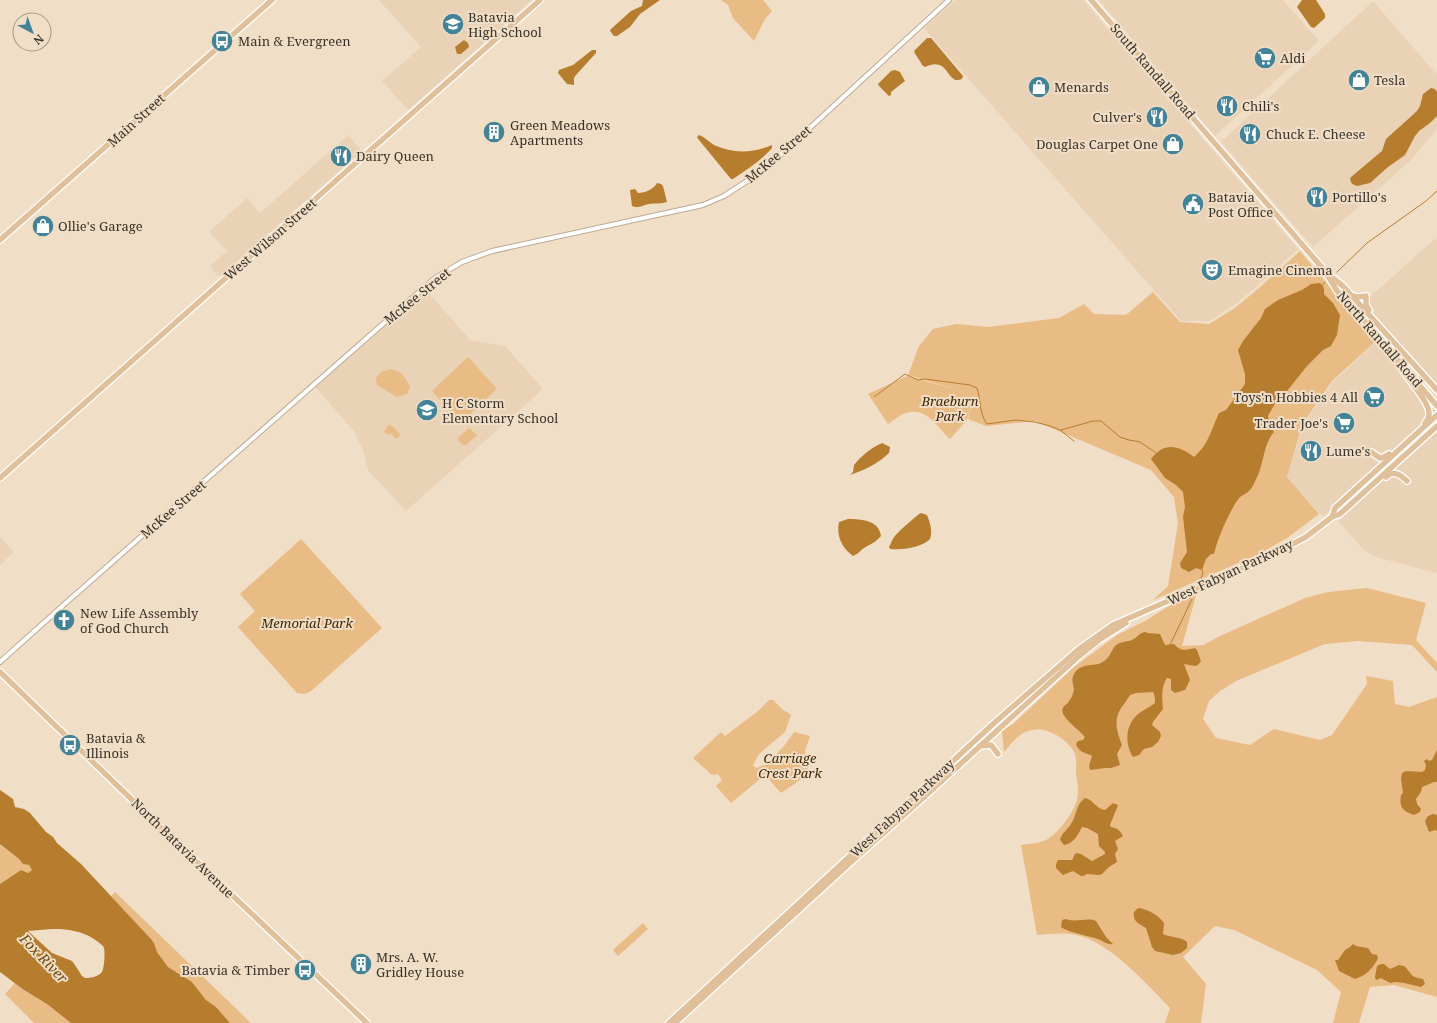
<svg xmlns="http://www.w3.org/2000/svg" width="1437" height="1023" font-family="'Noto Serif',serif">
<rect width="100%" height="100%" fill="#f1dec7"/>
<g fill="#ead2b6">
<path d="M379 0H532L408 110 382 81 421 47Z"/>
<path d="M955 0H1083L1298 249 1256 287 1234 305 1209 321H1181L924 28Z"/>
<path d="M1099 0H1283L1319 41 1215 136Z"/>
<path d="M1373 1 1437 75V129L1410 161 1313 247 1221 142Z"/>
<path d="M348 135 362 151 219 277 210 266 227 251 209 232 247 198 260 213Z"/>
<path d="M1437 237V385L1363 303Z"/>
<path d="M428 292 470 340 505 346 543 389 406 511 368 470 363 450 354 431 315 387 421 293Z"/>
<path d="M1375 343 1436 412 1323 517 1287 477 1303 425 1333 382Z"/>
<path d="M1437 432V573L1376 557 1364 550 1338 521Z"/>
<path d="M0 537 14 552 0 565Z"/>
</g>
<g fill="#e9bb85">
<path d="M721 0H763L772 11 765 19 754 41 733 18 728 5Z"/>
<path d="M1300 251 1375 342 1332 381 1302 425 1287 477 1319 514 1287 538 1259 554 1153 600 1168 586 1178 523 1174 497 1151 470 1035 421 986 426 968 419 974 394 967 420 950 439C936 426 925 403 901 415 897 418 892 421 888 424L868 394 907 376 965 392 908 375 919 346 933 329 956 324 988 327 1059 318 1084 304 1094 314 1126 315 1153 292 1180 322 1209 324 1235 308 1258 289Z"/>
<path d="M1341 288 1392 343 1356 309 1339 290Z"/>
<path d="M468 357 497 389 461 423 432 391Z"/>
<path d="M390 369C402 372 405 376 410 387L407 394 397 397 377 385 376 378 381 372Z"/>
<path d="M388 425 392 426 401 435 396 439 391 433 388 435 384 432Z"/>
<path d="M469 428 477 435 466 445H463L458 440 459 437Z"/>
<path d="M301 539 382 628 310 692 304 694 297 693 238 627 255 611 240 594Z"/>
<path d="M1367 588 1426 603 1416 640 1437 663V672L1412 645 1358 641 1325 644 1236 681 1220 691 1209 701 1203 719 1216 738 1250 745 1274 729 1320 740 1332 735 1367 684 1366 676 1393 681 1395 704 1409 707 1437 697V997L1394 985 1370 987 1359 1023H1333L1341 992 1317 970 1234 930 1215 926 1183 957 1206 984 1201 1023H1165L1170 1008C1148 985 1111 944 1080 936 1066 932 1051 934 1037 935L1021 845C1029 844 1041 843 1048 839 1060 831 1077 809 1078 794 1078 787 1077 780 1076 773 1076 767 1077 760 1075 754 1070 741 1047 726 1032 730 1020 732 1012 742 1004 752L1002 731 1013 724 1074 667 1117 635 1145 621 1169 606 1196 595 1182 646 1203 645 1220 636 1305 598 1328 592Z"/>
<path d="M769 700H773L782 709 791 715 785 732 759 754 753 765 756 768 767 764 784 746 794 732 810 736 805 751 809 774 781 793 765 775 731 803 716 786 722 780 718 774 712 775 693 758 721 732 725 736 758 711Z"/>
<path d="M0 844 19 859 23 864 29 865 32 868 31 872 28 873 21 870 0 884Z"/>
<path d="M115 892 251 1023H230L216 1007 206 1000 192 982 168 967 157 952 154 943 151 939 111 896Z"/>
<path d="M643 923 648 929 618 956 613 950Z"/>
<path d="M15 983 24 990 47 1004 71 1023H34L5 994Z"/>
</g>
<g fill="#b77d2e" fill-rule="evenodd">
<path d="M643 0H660L640 14 630 27 617 36H614L610 31 611 29 631 11 642 6Z"/>
<path d="M1302 0H1316L1325 14V18L1314 28 1311 27 1297 7Z"/>
<path d="M927 38H931L963 76 962 79C946 86 950 55 925 67L922 65C920 60 915 55 914 51Z"/>
<path d="M464 40 468 43 469 47 461 54H457L455 47Z"/>
<path d="M592 50H596V53L576 75 574 78V85L567 84 558 73 559 70 573 65Z"/>
<path d="M895 70 900 72 905 81 891 92V95L889 96 879 86 878 84 891 71Z"/>
<path d="M1431 88 1435 89 1437 92V116L1430 123 1419 131 1415 136 1405 155 1388 167 1370 183 1357 186 1352 184 1350 179 1351 177 1382 151 1386 139 1417 111 1420 106 1423 94Z"/>
<path d="M699 135C705 137 709 142 714 145 733 154 753 153 772 145V148C762 160 746 170 733 179H731L699 140 697 137Z"/>
<path d="M657 183 661 184 663 186 667 202C661 204 655 203 649 204 643 205 639 209 632 206L630 190 635 189 638 193C645 193 654 189 657 183Z"/>
<path d="M1320 283 1324 288V294L1333 303 1340 315 1337 335 1331 346 1323 350 1307 366 1287 391 1276 402 1268 416 1270 426 1274 432C1264 443 1264 461 1258 475 1256 479 1253 487 1249 491 1246 494 1242 495 1239 498 1229 512 1218 537 1214 554H1211L1206 559 1202 570 1196 568 1189 572 1181 568 1180 563 1187 552 1183 517 1185 507 1183 492 1176 485 1165 478 1151 459C1164 442 1178 445 1194 457 1209 444 1211 430 1219 413L1226 410 1245 384V374L1238 350 1243 341 1261 318 1265 309 1278 300 1302 290 1311 284Z"/>
<path d="M882 443 890 447 889 453C877 464 865 470 850 475L853 472 854 465C861 456 871 448 882 443Z"/>
<path d="M921 513 927 515C930 523 933 531 930 539 921 548 902 550 890 549L889 547C891 544 892 539 895 536 898 532 918 514 921 513Z"/>
<path d="M848 519C861 519 879 520 881 536 876 542 871 544 864 548 860 551 858 554 853 556 842 548 836 536 839 522Z"/>
<path d="M1145 632 1148 633 1160 634 1165 645 1174 644C1181 652 1185 650 1195 648L1197 650 1201 661 1198 665 1195 666 1184 664 1190 680 1185 690 1175 693 1171 690V679L1167 678C1161 687 1162 699 1163 709L1153 722 1152 725 1160 732 1161 736 1158 742 1152 747 1144 749 1139 755 1133 757C1125 745 1125 727 1136 716 1142 710 1149 708 1155 703 1155 699 1155 695 1153 692L1136 693 1130 695C1127 700 1124 704 1121 708 1113 721 1117 732 1122 745L1117 754 1120 765 1111 768H1105L1090 770 1089 766 1092 756C1085 752 1079 753 1076 744L1078 741 1083 740 1085 737C1081 731 1058 716 1063 708 1064 705 1068 704 1069 701 1072 698 1073 693 1074 689 1073 684 1071 679 1074 674 1082 661 1096 668 1104 661 1110 657 1111 651 1115 646 1120 641 1127 642 1132 640 1138 637 1139 633 1145 632Z"/>
<path d="M1437 750V782H1434L1422 787 1421 792 1416 799 1417 804 1421 809 1420 812 1414 815C1403 811 1399 808 1401 795L1403 793 1401 779 1402 773 1406 771 1422 772 1425 770 1426 765 1424 761 1427 759 1429 761 1432 760Z"/>
<path d="M0 790 13 799 15 807 24 809 30 813 46 832 53 837 57 843 81 864 151 939 154 943 157 952 168 967 192 982 206 1000 216 1007 230 1023H71L47 1004 24 990 0 972V884L21 870 28 873 32 870 29 865 23 864 19 859 0 844ZM52 929C72 929 88 932 103 946 106 949 104 969 102 972 98 977 90 978 85 978L82 976 75 965 72 961 52 953 28 931Z"/>
<path d="M1085 798C1094 800 1096 809 1105 810L1113 803 1118 805 1110 825 1111 827C1117 828 1120 830 1123 836L1115 841 1118 849 1115 854 1117 862 1109 867 1102 874 1099 875 1087 874 1083 876H1081L1073 871 1063 875 1056 868V864L1058 860H1072L1075 854 1077 853 1081 854 1092 861 1105 854V852L1099 846 1098 834 1087 828 1082 827C1078 835 1073 844 1064 845L1060 840C1061 833 1069 829 1072 822 1077 814 1076 804 1085 798Z"/>
<path d="M1433 814 1437 815V831L1435 830 1429 832 1425 821 1428 816Z"/>
<path d="M1138 908C1148 909 1158 915 1164 923L1163 934C1171 938 1180 936 1187 942V948L1181 953 1173 955 1155 951 1152 947 1146 928C1139 924 1132 921 1134 912Z"/>
<path d="M1066 919C1076 923 1087 917 1096 921L1106 937 1113 944C1107 945 1103 941 1098 939 1089 936 1067 932 1061 927L1062 920Z"/>
<path d="M1353 944 1356 946 1368 948 1372 954 1377 955 1378 958C1374 967 1366 976 1355 979L1339 971 1335 960H1338L1345 950 1350 947Z"/>
<path d="M1381 964H1384L1390 969 1399 965 1404 966C1414 975 1408 976 1423 979L1425 984 1421 987 1404 983 1396 982 1390 983 1381 978 1376 980 1375 977 1377 966Z"/>
</g>
<g fill="none" stroke-linecap="round" stroke-linejoin="round">
<g stroke="#b77d2e" stroke-width="1">
<path d="M1337 272 1367 243 1426 201 1437 191"/>
<path d="M1322 286 1325 282"/>
<path d="M874 397 905 374 918 380 925 379 970 385 977 388C981 400 979 413 987 424L1016 420 1035 422 1050 426 1060 430 1074 441"/>
<path d="M1061 430 1093 421H1101L1120 437 1129 440 1140 442 1156 453"/>
<path d="M1200 581 1203 573 1202 570"/>
<path d="M1170 645 1192 599"/>
</g>
<g stroke="#bdaa94" stroke-width="6">
<path id="minor" d="M0 662 68 601 435 278 462 262 492 251 703 205 724 196 764 170 949 0"/>
</g>
<g stroke="#fff" stroke-width="8">
<g id="major">
<path d="M1091 0 1325 271 1337 291 1378 336 1437 406"/>
<path d="M0 240 272 0"/>
<path d="M1329 275 1343 286 1437 390"/>
<path d="M1353 296 1358 297 1366 296V305L1369 310"/>
<path d="M1398 363C1404 376 1431 402 1429 415 1429 418 1427 421 1425 423"/>
<path d="M1371 452 1380 458 1384 457 1389 454"/>
<path d="M1386 477C1393 470 1400 474 1407 481"/>
<path d="M0 478 540 0"/>
<path d="M1332 517 1335 508 1437 415"/>
<path d="M0 672 156 823 367 1023"/>
<path d="M980 746 991 745 998 754"/>
<path d="M669 1023 993 724 1079 649 1113 625 1262 560 1306 537 1332 517 1340 514 1437 426"/>
<path d="M675 1023 850 863 922 799 1079 656 1099 640 1126 623"/>
</g>
</g>
<use href="#minor" stroke="#fff" stroke-width="4"/>
<use href="#major" stroke="#dfc09a" stroke-width="5.5"/>
</g>
<defs>
<g id="school-disc" transform="scale(1.15)"><circle r="9.5" fill="#438397" stroke="#f1dec7"/><path d="M0-5L7-2L0 1L-7-2ZM-4 1L0 2.5L4 1V4Q0 6-4 4Z" fill="#fff"/></g>
<g id="bus-disc" transform="scale(1.15)"><circle r="9.5" fill="#438397" stroke="#f1dec7"/><path d="M-5-6H5V4H4V6H2V4H-2V6H-4V4H-5ZM-3.5-4V0h7V-4ZM-3.5 1.2v1.5H-2V1.2ZM2 1.2v1.5H3.5V1.2Z" fill="#fff"/></g>
<g id="supermarket-disc" transform="scale(1.15)"><circle r="9.5" fill="#438397" stroke="#f1dec7"/><path d="M-6-5.5h2.5l.6 2H6L4.5 2H-2.5L-4.4-4H-6ZM-1.5 3.2a1.3 1.3 0 1 0 .1 0ZM3 3.2a1.3 1.3 0 1 0 .1 0Z" fill="#fff"/></g>
<g id="shop-disc" transform="scale(1.15)"><circle r="9.5" fill="#438397" stroke="#f1dec7"/><path d="M-5-2.5h2.3a2.7 3.5 0 0 1 5.4 0H5L5.5 6h-11ZM-1.5-2.5h3a1.5 2.3 0 0 0-3 0Z" fill="#fff"/></g>
<g id="restaurant-disc" transform="scale(1.15)"><circle r="9.5" fill="#438397" stroke="#f1dec7"/><path d="M-5-6h1v4h1v-4h1v4h1v-4h1v5L-1.5 .5V6h-2V.5L-5-1ZM5-6V6H3V1.5H1.5Q1.5-4 5-6Z" fill="#fff"/></g>
<g id="building-disc" transform="scale(1.15)"><circle r="9.5" fill="#438397" stroke="#f1dec7"/><path d="M-4-6H4V6H1V3H-1V6H-4ZM-2.5-4.3h1.7v1.8h-1.7ZM.8-4.3h1.7v1.8H.8ZM-2.5-1h1.7V.8h-1.7ZM.8-1h1.7V.8H.8Z" fill="#fff"/></g>
<g id="civic-disc" transform="scale(1.15)"><circle r="9.5" fill="#438397" stroke="#f1dec7"/><path d="M-.6-6.5H3V-4.5H.6V-3L4-1V1h2V6H-6V1h2V-1L-.6-3ZM-1.2 2.5V6h2.4V2.5Z" fill="#fff"/></g>
<g id="theatre-disc" transform="scale(1.15)"><circle r="9.5" fill="#438397" stroke="#f1dec7"/><path d="M-5-5.5Q0-4 5-5.5V0Q5 5 0 6Q-5 5-5 0ZM-3.3-2.5H-1v1.5H-3.3ZM1-2.5H3.3v1.5H1ZM-2.8 1Q0 5.5 2.8 1Z" fill="#fff"/></g>
<g id="church-disc" transform="scale(1.15)"><circle r="9.5" fill="#438397" stroke="#f1dec7"/><path d="M-1.2-6h2.4v3.5h3.3v2.4h-3.3V6h-2.4V-.1h-3.3v-2.4h3.3Z" fill="#fff"/></g>
</defs>
<g fill-rule="evenodd">
<use href="#school-disc" x="453" y="24"/>
<use href="#bus-disc" x="222" y="41"/>
<use href="#supermarket-disc" x="1265" y="58"/>
<use href="#shop-disc" x="1359" y="80"/>
<use href="#shop-disc" x="1039" y="87"/>
<use href="#restaurant-disc" x="1227" y="106"/>
<use href="#restaurant-disc" x="1157" y="117"/>
<use href="#building-disc" x="494" y="132"/>
<use href="#restaurant-disc" x="1250" y="134"/>
<use href="#shop-disc" x="1173" y="144"/>
<use href="#restaurant-disc" x="341" y="156"/>
<use href="#restaurant-disc" x="1317" y="197"/>
<use href="#civic-disc" x="1193" y="204"/>
<use href="#shop-disc" x="43" y="226"/>
<use href="#theatre-disc" x="1212" y="270"/>
<use href="#supermarket-disc" x="1374" y="397"/>
<use href="#school-disc" x="427" y="410"/>
<use href="#supermarket-disc" x="1344" y="423"/>
<use href="#restaurant-disc" x="1311" y="451"/>
<use href="#church-disc" x="64" y="620"/>
<use href="#bus-disc" x="70" y="745"/>
<use href="#building-disc" x="361" y="964"/>
<use href="#bus-disc" x="305" y="970"/>
</g>
<g text-anchor="middle" dominant-baseline="central" stroke-width="4" stroke-linejoin="round" paint-order="stroke">
<g font-size="13" fill="#383128" stroke="#f1dec7" text-anchor="start">
<text x="468" y="17">Batavia<tspan x="468" dy="15">High School</tspan></text>
<text x="238" y="41">Main &amp; Evergreen</text>
<text x="1280" y="58">Aldi</text>
<text x="1374" y="80">Tesla</text>
<text x="1054" y="87">Menards</text>
<text x="1242" y="106">Chili's</text>
<text x="1142" y="117" text-anchor="end">Culver's</text>
<text x="510" y="125">Green Meadows<tspan x="510" dy="15">Apartments</tspan></text>
<text x="1266" y="134">Chuck E. Cheese</text>
<text x="1158" y="144" text-anchor="end">Douglas Carpet One</text>
<text x="356" y="156">Dairy Queen</text>
<text x="1208" y="197">Batavia<tspan x="1208" dy="15">Post Office</tspan></text>
<text x="1332" y="197">Portillo's</text>
<text x="58" y="226">Ollie's Garage</text>
<text x="1228" y="270">Emagine Cinema</text>
<text x="1358" y="397" text-anchor="end">Toys'n Hobbies 4 All</text>
<text x="442" y="403">H C Storm<tspan x="442" dy="15">Elementary School</tspan></text>
<text x="1328" y="423" text-anchor="end">Trader Joe's</text>
<text x="1326" y="451">Lume's</text>
<text x="80" y="613">New Life Assembly<tspan x="80" dy="15">of God Church</tspan></text>
<text x="86" y="738">Batavia &amp;<tspan x="86" dy="15">Illinois</tspan></text>
<text x="376" y="957">Mrs. A. W.<tspan x="376" dy="15">Gridley House</tspan></text>
<text x="290" y="970" text-anchor="end">Batavia &amp; Timber</text>
</g>
<g font-size="13" fill="#383128" stroke="#f1dec7">
<text transform="translate(1153 71) rotate(49)">South Randall Road</text>
<text transform="translate(136 120) rotate(-42)">Main Street</text>
<text transform="translate(778 154) rotate(-40)">McKee Street</text>
<text transform="translate(270 239) rotate(-41)">West Wilson Street</text>
<text transform="translate(417 296) rotate(-39)">McKee Street</text>
<text transform="translate(1380 339) rotate(49)">North Randall Road</text>
<text transform="translate(173 509) rotate(-41)">McKee Street</text>
<text transform="translate(1230 572) rotate(-25)">West Fabyan Parkway</text>
<text transform="translate(902 808) rotate(-43)">West Fabyan Parkway</text>
<text transform="translate(183 848) rotate(44)">North Batavia Avenue</text>
</g>
<g font-size="13" font-style="italic" fill="#3e2604" stroke="#f1dec7">
<text x="950" y="401">Braeburn<tspan x="950" dy="15">Park</tspan></text>
<text x="307" y="623">Memorial Park</text>
<text x="790" y="758">Carriage<tspan x="790" dy="15">Crest Park</tspan></text>
</g>
<g font-size="14" font-style="italic" fill="#6d4508" stroke="#f1dec7">
<text transform="translate(44 958) rotate(46)">Fox River</text>
</g>
</g>
<g transform="translate(32 32) rotate(139)"><circle r="19" fill="#f1dec7" stroke="#a79987"/>
<path d="M0-3L7 15L0 10L-7 15Z" fill="#438397"/>
<text y="-6" font-size="11" font-weight="bold" text-anchor="middle" fill="#383128">N</text>
</g>
</svg>
